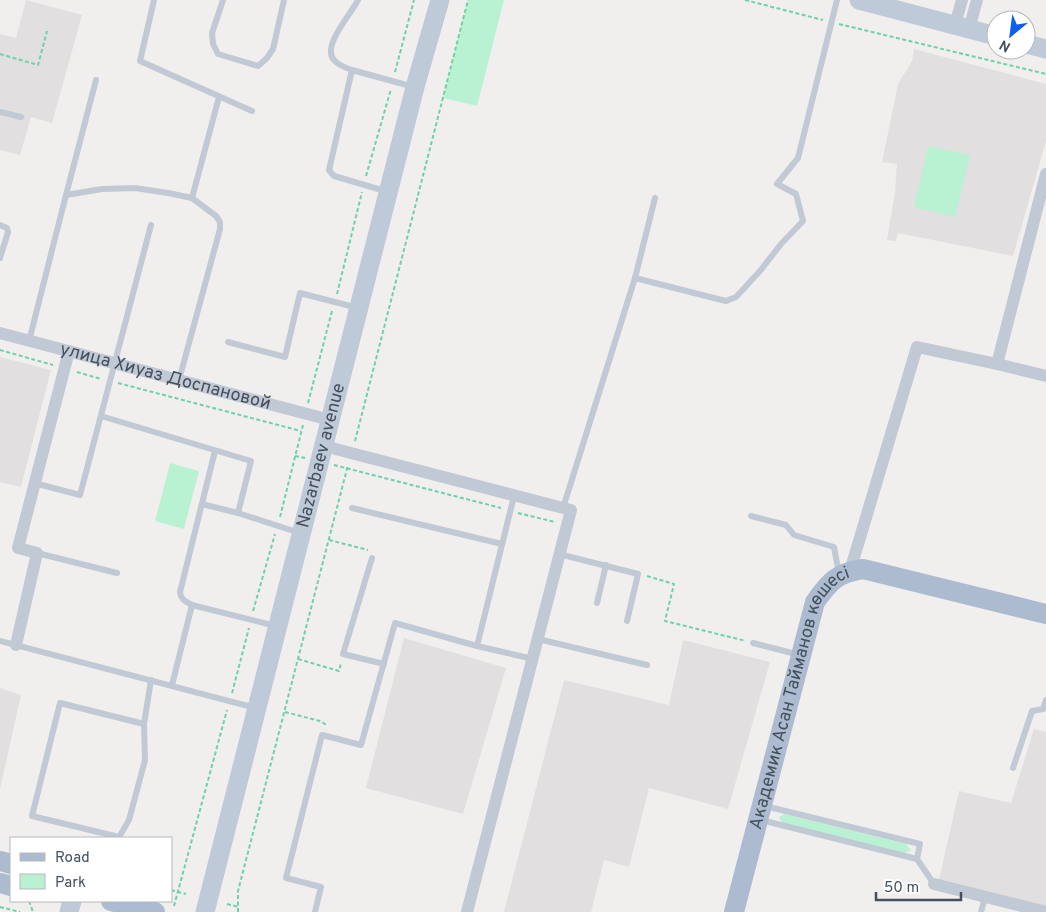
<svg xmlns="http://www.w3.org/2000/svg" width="1046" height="912" font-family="Overpass,sans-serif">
<rect width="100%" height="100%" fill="#f1eeee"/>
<g fill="#e2dfe0">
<path d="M26 0 82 15 52 123 31 117 20 155 0 150V34L16 38Z"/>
<path d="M914 49 1046 84V141L1013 256 898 233 896 241 887 240 895 192 897 164 882 162 898 84 912 61Z"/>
<path d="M0 357 51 370 21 487 0 482Z"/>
<path d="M404 638 506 668 463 814 366 788Z"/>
<path d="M683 640 770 662 728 809 649 788 629 867 604 860 591 912H504L564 680 669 705Z"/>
<path d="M0 688 21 695 0 789Z"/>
<path d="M1034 729 1046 732V906L939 880 959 791 1011 803Z"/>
</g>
<g fill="#b9f2d3">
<path d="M468 0H504L477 106 443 98Z"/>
<path d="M928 146 970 155 955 217 914 207Z"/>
<path d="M170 463 199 471 184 529 155 521Z"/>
<path d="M784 814 906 844 911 850 905 853 782 823 779 817Z"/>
</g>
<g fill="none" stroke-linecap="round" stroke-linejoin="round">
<g stroke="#6fd2a7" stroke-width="2" stroke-dasharray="4 2.5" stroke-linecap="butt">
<path d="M745 0 823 20"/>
<path d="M839 24 1046 74"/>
<path d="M0 54 38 65 47 31"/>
<path d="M395 72 414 0"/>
<path d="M366 176 391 89"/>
<path d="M337 294 362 192"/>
<path d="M0 350 53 365"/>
<path d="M77 372 101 379"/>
<path d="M118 383 301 431"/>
<path d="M308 403 332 311"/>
<path d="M355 441 468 0"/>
<path d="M295 456 305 458"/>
<path d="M334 465 501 508"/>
<path d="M518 513 555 522"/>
<path d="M280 517 303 425"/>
<path d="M329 540 368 550"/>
<path d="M647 576 674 584 665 621 746 641"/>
<path d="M253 611 275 534"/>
<path d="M298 659 339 671 341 663"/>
<path d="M232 693 249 628"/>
<path d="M285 712 320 721 325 724 324 727"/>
<path d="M171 890 186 894"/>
<path d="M29 901 33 912"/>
<path d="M227 904 239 907"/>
<path d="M174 906 227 710"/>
<path d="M0 907 20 912"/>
<path d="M238 912V891L348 465"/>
</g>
<g stroke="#c0c9d4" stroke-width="6">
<path d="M154 0 140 61 252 111"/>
<path d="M223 0 212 33 213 44 218 54 258 66 267 58 273 49 284 0"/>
<path d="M358 0C352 13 321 46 334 60 338 65 346 68 352 70L329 170 334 176 385 191"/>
<path d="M352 70 414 87"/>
<path d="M0 112 21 117"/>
<path d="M66 195 96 80"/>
<path d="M192 198 219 97"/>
<path d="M655 198 635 278 726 301 736 297 760 271 781 244 803 221 796 194 777 184 798 158 837 0"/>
<path d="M0 225 7 228 8 232 0 258"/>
<path d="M29 341 66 195 102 189 135 188 168 193 192 198 216 216 220 222V229L179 380"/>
<path d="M228 342 285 357 300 293 358 308"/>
<path d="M101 416 251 461 238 513"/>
<path d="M34 483 80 495 151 225"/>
<path d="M514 496 477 646 533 659"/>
<path d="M202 504 238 513 300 533"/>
<path d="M352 508 502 544"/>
<path d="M563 508 635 278"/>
<path d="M751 516 786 525 794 535 834 547 839 574"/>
<path d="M37 553 117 573"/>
<path d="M559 554 638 574 627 621"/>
<path d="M372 558 343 654 384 664"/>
<path d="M597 603 606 565"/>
<path d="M192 605C185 601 181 600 180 592L215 451"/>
<path d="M538 639 647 665"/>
<path d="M0 641 256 708"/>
<path d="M753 643 800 655"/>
<path d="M172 685 192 605 276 626"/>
<path d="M144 724 60 703 32 816 119 837 129 820 145 760 144 724 151 680"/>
<path d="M1013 768 1032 711 1043 709 1046 700"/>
<path d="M769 822 917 859 920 844 773 808"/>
<path d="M917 859 934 884"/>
<path d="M315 912 321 887 286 878 322 735 361 745 395 623 477 646"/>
<path d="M981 912 985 897"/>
</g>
<g stroke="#c0c9d4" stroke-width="12">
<path d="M955 25 962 0"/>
<path d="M969 29 977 0"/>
<path id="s1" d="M0 333 330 420"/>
<path d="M997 364 1046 174"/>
<path d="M324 446 571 510 467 912"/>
<path d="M850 571 917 347 997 364 1046 376"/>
<path d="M16 645 37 553 18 548 69 351"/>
<path d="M934 884 1046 912"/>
</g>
<g stroke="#bfcad9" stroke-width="19">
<path d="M859 0 996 36"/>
<path d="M1026 44 1046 49"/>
<path d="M69 912 72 901"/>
<path id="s2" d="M205 912 415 87 440 0"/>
</g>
<g stroke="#acbbcf" stroke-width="20">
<path d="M0 861 11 864"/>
<path d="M0 883 11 886"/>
<path d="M111 901 155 912"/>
<path id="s3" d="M734 912 815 602C830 581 837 573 863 569L1046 614"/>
</g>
</g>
<g text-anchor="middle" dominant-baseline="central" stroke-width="5" stroke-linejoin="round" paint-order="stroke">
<g font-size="18" fill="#45505d" stroke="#fff">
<text stroke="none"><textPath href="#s1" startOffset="171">улица Хиуаз Доспановой</textPath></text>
<text stroke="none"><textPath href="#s2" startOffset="471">Nazarbaev avenue</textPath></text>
<text stroke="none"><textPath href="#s3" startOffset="226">Академик Асан Тайманов көшесі</textPath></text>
</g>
</g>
<rect x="10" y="837" width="162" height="65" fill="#ffffff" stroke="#b5b9be"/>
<rect x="20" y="853" width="25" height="8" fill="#acbbcf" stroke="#b5b9be"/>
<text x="55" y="862" font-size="15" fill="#45505d">Road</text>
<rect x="20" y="874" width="25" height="15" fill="#b9f2d3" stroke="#b5b9be"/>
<text x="55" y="887" font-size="15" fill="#45505d">Park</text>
<g transform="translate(1011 35) rotate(209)"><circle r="24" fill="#ffffff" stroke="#b5b9be"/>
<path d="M0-4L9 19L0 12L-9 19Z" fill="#0d60ec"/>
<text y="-8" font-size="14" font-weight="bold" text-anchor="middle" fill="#45505d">N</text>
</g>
<path d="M876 892v8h85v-8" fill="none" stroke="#45505d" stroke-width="2.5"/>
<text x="884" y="892" font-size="15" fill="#45505d" stroke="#ffffff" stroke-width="4" paint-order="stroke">50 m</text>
</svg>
